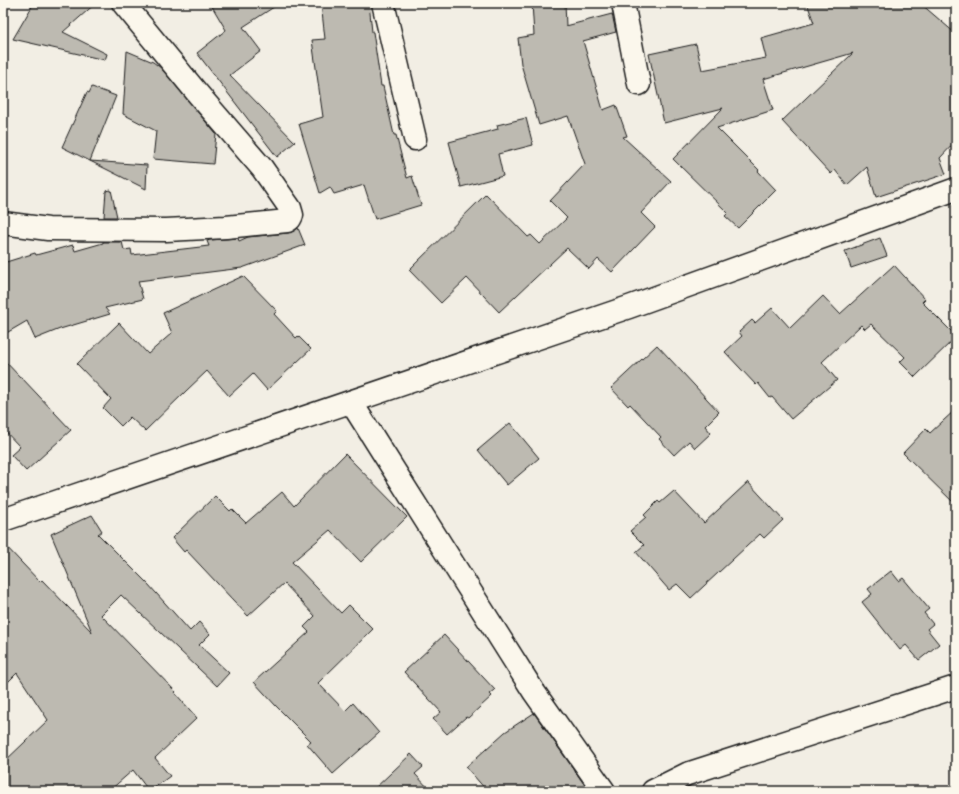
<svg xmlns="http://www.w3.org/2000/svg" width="959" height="794" font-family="'Indie Flower',sans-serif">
<rect width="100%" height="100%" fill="#f2eee4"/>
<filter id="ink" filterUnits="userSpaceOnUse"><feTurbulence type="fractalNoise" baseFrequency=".025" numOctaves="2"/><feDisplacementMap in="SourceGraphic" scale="8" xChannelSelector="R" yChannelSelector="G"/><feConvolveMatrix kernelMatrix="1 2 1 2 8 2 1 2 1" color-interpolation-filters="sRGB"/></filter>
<g filter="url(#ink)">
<g fill="#bdbab1" stroke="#1c1c1c">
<path d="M34 3H96L63 32 107 54 105 60 13 39Z"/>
<path d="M210 3H280L243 27 261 51 230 75 295 142 277 157 197 53 226 30Z"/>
<path d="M321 3H369L372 32H373L381 86H383L394 135H396L407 178 412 176 421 205 375 219 364 185 334 194 330 187 320 193 299 124 323 117 312 40 325 39Z"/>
<path d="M532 3H565L566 26 612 14 616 32 583 41 603 110 616 105 627 136 623 137 671 181 641 213 655 227 612 272 598 259 589 269 567 248 499 312 467 278 441 303 409 270 486 194 528 237 531 235 540 244 567 218 550 201 585 164 568 116 539 125 521 64 518 38 534 35Z"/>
<path d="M807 3H920L956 34V141L940 158 946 174 876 197 867 167 847 185 835 170 831 174 782 121 853 53 763 79 773 110 717 128 759 170 758 171 776 190 738 228 725 216 728 213 673 159 723 108 664 123 649 54 696 44 702 70 766 58 761 38 814 23Z"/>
<path d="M127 51 153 62 161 68 216 134 213 164 153 159 156 131 123 114Z"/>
<path d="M92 87 116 96 90 161 147 165 146 189 62 147 87 92 89 93Z"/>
<path d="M526 118 533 145 498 154 503 176 461 187 449 142 498 129 497 125Z"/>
<path d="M111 190 117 217H104L106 191Z"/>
<path d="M298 228 305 245 242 268 138 281 143 299 105 308 110 314 60 329 35 339 27 321 3 335V263L35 253 36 255 73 245 75 251 103 243V242H122L124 250 131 249 132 255 209 246 207 241 210 240 238 238 239 241 248 237 288 233 294 231Z"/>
<path d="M880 238 887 256 851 268 845 251Z"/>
<path d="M894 265 925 299 922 302 956 336V337L915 377 900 362 905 357 871 324 865 329 861 325 822 362 837 380 791 419 772 397 770 398 758 383 756 385 725 352 742 336 739 332 752 320 755 323 772 308 790 328 823 296 840 314Z"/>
<path d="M243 276 277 311 274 314 296 338 298 336 311 349 267 390 253 374 229 396 207 371 186 391 145 431 130 417 121 426 103 408 111 399 77 364 119 323 148 354 172 333 163 313Z"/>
<path d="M657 345 719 412 705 426 711 433 695 448 689 441 674 455 659 439 661 437 630 404 628 406 611 388Z"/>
<path d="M3 359 20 377H21L71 430 26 471 11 455 20 447 3 429Z"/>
<path d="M956 409V505L903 453 926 429 930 433Z"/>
<path d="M510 423 539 458 507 485 478 450Z"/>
<path d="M345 454 407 517 361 562 330 530 292 562 341 613 349 605 373 629 318 683 345 711 353 703 379 733 333 774 307 744 311 741 276 706 254 682 309 632 304 627 315 616 284 583 248 616 186 550 184 552 172 538 215 496 230 511 232 509 246 523 282 492 294 506Z"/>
<path d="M748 482 783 520 764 538 760 534 691 598 677 584 669 590 636 552 644 545 630 531 646 517 644 515 658 501 660 503 674 491 704 523Z"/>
<path d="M92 515 102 531 98 534 148 584 190 631 199 622 210 634 199 645 229 673 217 686 121 595 101 615 176 692 175 693 197 718 155 758 170 776 150 791H149L133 770 109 791H3V763L48 720 17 673 3 687V543L40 582 42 580 92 632 51 534Z"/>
<path d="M891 571 899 581 903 578 929 609 924 613 933 624 927 629 939 644 919 660 906 645 900 650 862 602 872 594 868 589Z"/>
<path d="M444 635 495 690 490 694 492 696 468 718 466 717 447 734 433 719 441 712 404 672Z"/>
<path d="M534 713 589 791H487L466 767 505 732Z"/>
<path d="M411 754 423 767 415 774 431 791H372Z"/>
</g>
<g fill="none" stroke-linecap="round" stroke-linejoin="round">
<g stroke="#1c1c1c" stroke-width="25">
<g id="minor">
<path d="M383 3 415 139"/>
<path d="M623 3 639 84"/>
<path d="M3 223 48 229 166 230 226 227 287 221 290 219 292 215 290 208 262 168 198 94 123 3"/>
<path d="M351 402 534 692 604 791"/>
<path d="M3 520 629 307 956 189"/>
<path d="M653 791 687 774 956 687"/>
</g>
</g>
<use href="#minor" stroke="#fbf7ec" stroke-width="22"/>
</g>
</g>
<rect width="959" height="794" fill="none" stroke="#fbf7ec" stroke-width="16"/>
<rect x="8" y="8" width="943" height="778" fill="none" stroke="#1c1c1c" stroke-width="1.5" filter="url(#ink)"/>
</svg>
